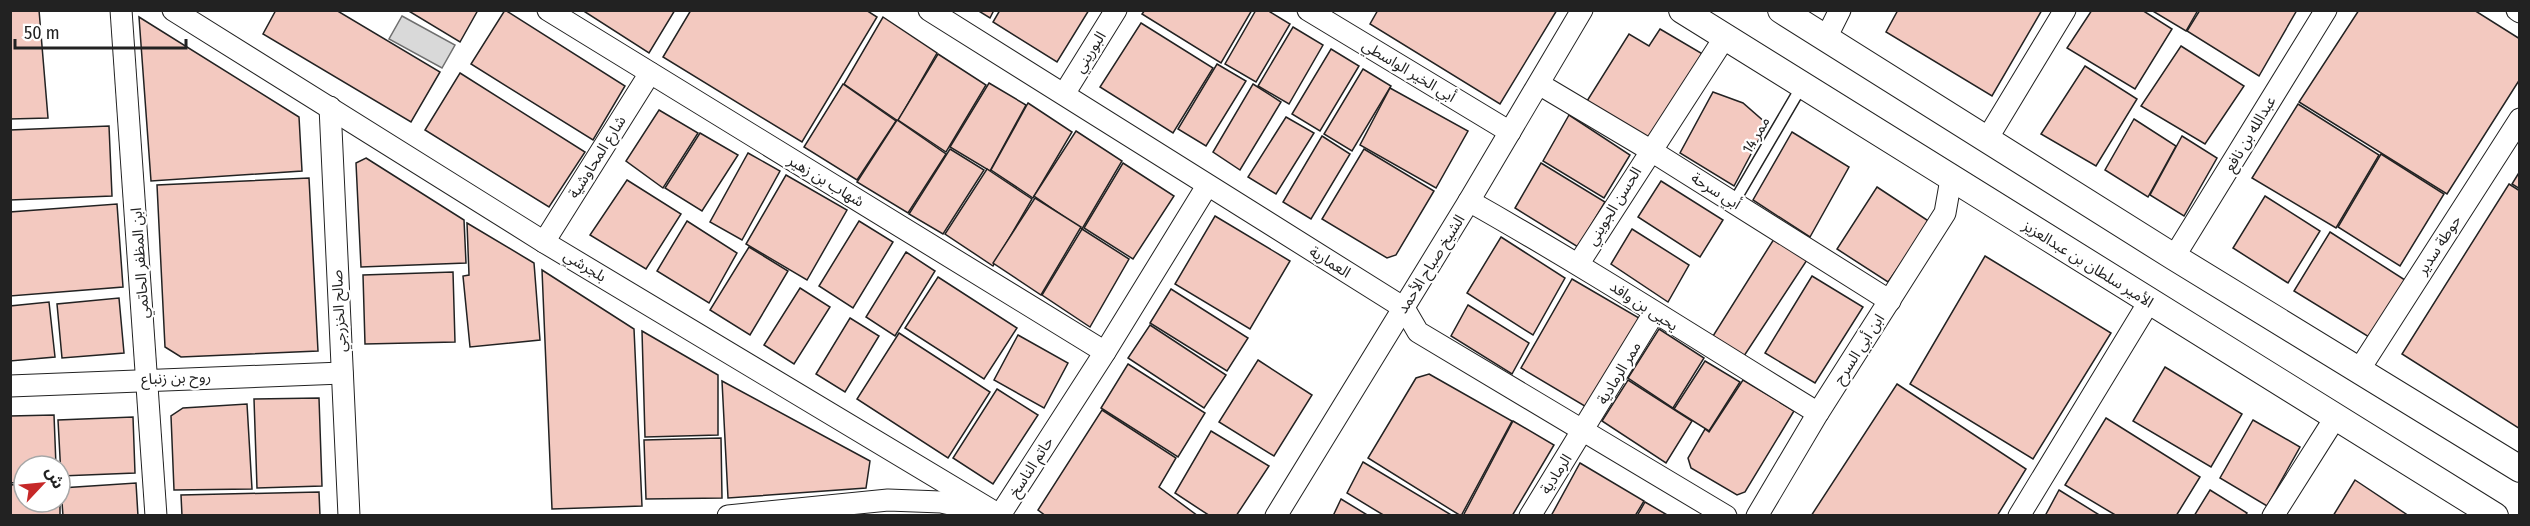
<svg xmlns="http://www.w3.org/2000/svg" width="2530" height="526" font-family="'Fira Sans Condensed','Noto Sans Arabic',sans-serif">
<rect width="100%" height="100%" fill="#fff"/>
<path fill="#d9d9d9" stroke="#6f6f6f" stroke-width="1.5" d="M402 16 455 45 442 68 389 39Z"/>
<g fill="#f3c9c0" stroke="#222" stroke-width="1.5">
<path d="M10 10H39L48 118 10 119Z"/>
<path d="M276 10H336L440 72 411 122 263 34Z"/>
<path d="M407 10H478L460 42Z"/>
<path d="M505 10 625 86 593 140 471 64Z"/>
<path d="M582 10H675L649 53Z"/>
<path d="M691 10H866L877 17 802 142 663 57Z"/>
<path d="M977 10H994L990 18Z"/>
<path d="M1000 10H1089L1057 62 993 22Z"/>
<path d="M1145 10H1252L1221 63 1142 14Z"/>
<path d="M1256 10H1267L1290 24 1256 82 1225 64Z"/>
<path d="M1378 10H1557L1500 104 1370 24Z"/>
<path d="M1898 10H2042L1992 96 1886 32Z"/>
<path d="M2092 10H2142L2172 29 2135 89 2067 48Z"/>
<path d="M2151 10H2198L2186 31Z"/>
<path d="M2200 10H2297L2259 76 2187 31Z"/>
<path d="M2359 10H2474L2520 39V79L2447 194 2299 102Z"/>
<path d="M139 17 299 117 302 171 151 181Z"/>
<path d="M883 17 937 53 898 121 844 84Z"/>
<path d="M1141 23 1213 68 1173 133 1100 87Z"/>
<path d="M1293 27 1323 45 1289 104 1258 86Z"/>
<path d="M1660 29 1706 56 1650 141 1587 101 1629 34 1649 46Z"/>
<path d="M2181 46 2244 86 2205 144 2141 106Z"/>
<path d="M1331 49 1359 66 1320 131 1292 114Z"/>
<path d="M938 54 986 85 946 152 898 120Z"/>
<path d="M1217 64 1246 81 1206 146 1178 129Z"/>
<path d="M2085 66 2137 99 2096 166 2041 134Z"/>
<path d="M1363 69 1391 86 1352 151 1324 134Z"/>
<path d="M460 73 585 152 549 207 425 130Z"/>
<path d="M989 83 1026 105 990 171 950 147Z"/>
<path d="M843 84 896 121 857 180 804 147Z"/>
<path d="M1253 84 1281 102 1240 170 1213 152Z"/>
<path d="M1390 88 1468 131 1436 188 1360 145Z"/>
<path d="M1713 92 1743 103 1767 124 1734 186 1680 153Z"/>
<path d="M1028 103 1072 132 1033 198 991 170Z"/>
<path d="M2298 104 2379 155 2336 228 2252 178Z"/>
<path d="M659 110 698 133 663 188 626 161Z"/>
<path d="M1569 115 1630 155 1604 198 1543 161Z"/>
<path d="M1286 117 1314 133 1276 194 1248 177Z"/>
<path d="M2134 119 2176 146 2148 197 2105 170Z"/>
<path d="M897 120 946 154 908 213 857 182Z"/>
<path d="M109 126 112 196 10 200V130Z"/>
<path d="M1076 131 1122 161 1082 229 1034 196Z"/>
<path d="M1792 132 1849 167 1810 237 1753 200Z"/>
<path d="M700 133 738 155 702 211 665 188Z"/>
<path d="M1322 136 1350 154 1311 219 1283 202Z"/>
<path d="M2182 136 2217 158 2184 216 2150 195Z"/>
<path d="M950 149 984 170 943 234 909 214Z"/>
<path d="M1364 149 1434 191 1396 255 1387 258 1322 219Z"/>
<path d="M748 153 780 171 742 240 710 222Z"/>
<path d="M2381 154 2444 194 2400 266 2338 227Z"/>
<path d="M366 158 464 220 466 263 361 267 356 163Z"/>
<path d="M1123 163 1174 196 1133 259 1084 228Z"/>
<path d="M1541 163 1605 202 1578 247 1515 208Z"/>
<path d="M987 169 1032 199 993 266 945 234Z"/>
<path d="M2520 171V189L2512 184Z"/>
<path d="M786 175 847 210 807 280 746 244Z"/>
<path d="M309 178 318 351 181 357 165 347 157 185Z"/>
<path d="M627 180 681 214 646 269 590 235Z"/>
<path d="M1661 181 1723 220 1700 257 1638 217Z"/>
<path d="M2509 184 2520 191V429L2402 354Z"/>
<path d="M1877 187 1930 222 1888 282 1837 249Z"/>
<path d="M2265 196 2320 231 2288 283 2233 248Z"/>
<path d="M1035 198 1081 227 1041 295 993 263Z"/>
<path d="M117 204 123 287 10 296V212Z"/>
<path d="M1215 216 1290 261 1250 329 1175 284Z"/>
<path d="M687 221 737 253 709 303 657 271Z"/>
<path d="M859 221 893 242 853 308 819 286Z"/>
<path d="M467 223 534 263 540 340 470 347 463 276 469 275Z"/>
<path d="M1082 229 1129 259 1090 327 1042 295Z"/>
<path d="M1632 229 1689 265 1668 302 1611 264Z"/>
<path d="M2330 232 2405 280 2369 337 2294 291Z"/>
<path d="M1501 237 1565 278 1533 335 1467 293Z"/>
<path d="M1774 239 1807 260 1744 356 1713 336Z"/>
<path d="M749 247 788 271 750 335 710 310Z"/>
<path d="M906 252 935 271 895 336 866 317Z"/>
<path d="M1985 256 2111 333 2033 459 1910 384Z"/>
<path d="M542 270 634 329 642 506 552 509Z"/>
<path d="M453 272 455 342 365 344 363 275Z"/>
<path d="M1812 276 1863 307 1815 383 1765 353Z"/>
<path d="M938 277 1017 328 984 379 905 328Z"/>
<path d="M1572 279 1639 318 1588 408 1521 368Z"/>
<path d="M800 288 830 307 794 364 764 345Z"/>
<path d="M1171 289 1248 338 1227 371 1150 323Z"/>
<path d="M119 298 124 353 62 358 57 304Z"/>
<path d="M49 302 55 357 10 361V306Z"/>
<path d="M1468 305 1529 343 1512 374 1451 336Z"/>
<path d="M850 318 879 336 845 392 816 374Z"/>
<path d="M1150 325 1226 375 1204 408 1128 358Z"/>
<path d="M1659 329 1704 358 1673 408 1628 378Z"/>
<path d="M642 331 718 375V435L645 437Z"/>
<path d="M899 333 990 392 948 458 857 399Z"/>
<path d="M1018 335 1068 363 1044 408 994 380Z"/>
<path d="M1258 360 1312 395 1274 456 1219 422Z"/>
<path d="M1705 361 1740 382 1709 431 1674 409Z"/>
<path d="M1128 364 1205 413 1178 457 1101 408Z"/>
<path d="M2165 367 2242 414 2211 467 2133 421Z"/>
<path d="M1429 374 1512 421 1461 516 1368 458 1416 378Z"/>
<path d="M1628 380 1692 421 1666 463 1602 421Z"/>
<path d="M1743 380 1794 411 1745 492 1737 495 1691 468 1688 458 1705 429 1709 432Z"/>
<path d="M722 381 870 461 866 488 728 498Z"/>
<path d="M1897 384 2026 469 1997 516H1811Z"/>
<path d="M997 389 1038 415 993 484 953 458Z"/>
<path d="M319 398 322 486 257 488 254 399Z"/>
<path d="M247 404 252 489 174 490 171 416 183 408Z"/>
<path d="M1102 410 1176 458 1159 487 1198 516H1046L1038 510Z"/>
<path d="M54 415 56 466H24V482L10 483V416Z"/>
<path d="M133 417 135 473 61 476 58 420Z"/>
<path d="M2106 418 2200 477 2176 516H2117L2065 485Z"/>
<path d="M2253 420 2300 447 2267 506 2220 478Z"/>
<path d="M1513 421 1554 445 1512 516H1463Z"/>
<path d="M1211 431 1269 466 1236 516H1210L1175 493Z"/>
<path d="M721 438 722 498 646 499 644 440Z"/>
<path d="M1363 462 1453 516H1385L1347 493Z"/>
<path d="M1580 463 1644 501 1635 516H1551Z"/>
<path d="M2355 480 2409 516H2333Z"/>
<path d="M136 483 138 516H63L61 488Z"/>
<path d="M24 484V502H60V516H10V485Z"/>
<path d="M2059 490 2101 516H2045Z"/>
<path d="M2210 490 2247 513 2245 516H2194Z"/>
<path d="M319 492 320 516H182L181 495Z"/>
<path d="M1341 499 1369 516H1333Z"/>
<path d="M1645 502 1669 516H1637Z"/>
</g>
<g fill="none" stroke-linecap="round" stroke-linejoin="round">
<g stroke="#222" stroke-width="13">
<path id="service" d="M1734 202 1803 84"/>
</g>
<g stroke="#222" stroke-width="23">
<g id="minor">
<path d="M121 10 156 516"/>
<path d="M173 10 544 242 1001 516"/>
<path d="M548 10 1105 352"/>
<path d="M929 10 1404 308 1418 332 1726 516"/>
<path d="M1308 10 1510 132"/>
<path d="M2517 10 2520 12"/>
<path d="M1826 38 1840 10"/>
<path d="M1539 84 1650 150 1890 301"/>
<path d="M1064 94 1116 10"/>
<path d="M330 107 349 516"/>
<path d="M1987 139 2065 10"/>
<path d="M1469 201C1588 268 1702 342 1818 413"/>
<path d="M544 242 650 73"/>
<path d="M2174 257 2326 10"/>
<path d="M1579 263 1725 37"/>
<path d="M2359 370 2520 119"/>
<path d="M10 386 342 373"/>
<path d="M728 516 888 500 941 502 1000 515 1105 352 1207 186"/>
<path d="M1276 516 1469 201 1582 10"/>
<path d="M1530 516 1654 313"/>
<path d="M1757 516 1818 413 1945 213 1951 179"/>
<path d="M2019 516 2149 302"/>
<path d="M2273 516 2335 418"/>
</g>
</g>
<g stroke="#222" stroke-width="28">
<g id="tertiary">
<path d="M1682 10 2495 516"/>
<path d="M1781 10 2174 257 2520 469"/>
</g>
</g>
<use href="#service" stroke="#fff" stroke-width="10"/>
<use href="#minor" stroke="#fff" stroke-width="21"/>
<use href="#tertiary" stroke="#fff" stroke-width="26"/>
</g>
<g text-anchor="middle" dominant-baseline="central" stroke-width="4.5" stroke-linejoin="round" paint-order="stroke">
<g font-size="15" fill="#222" stroke="#fff">
<text transform="translate(1090 52) rotate(-58)">البوريني</text>
<text transform="translate(1409 71) rotate(31)">أبي الخير الواسطي</text>
<text transform="translate(2250 134) rotate(-59)">عبدالله بن نافع</text>
<text transform="translate(1756 135) rotate(-60)">ممر 14</text>
<text transform="translate(597 157) rotate(-58)">شارع المحاوشية</text>
<text transform="translate(826 181) rotate(31)">شهاب بن زهير</text>
<text transform="translate(1716 191) rotate(32)">أبي سرحة</text>
<text transform="translate(1614 206) rotate(-58)">الحسن الجويني</text>
<text transform="translate(2439 245) rotate(-57)">حوطة سدير</text>
<text transform="translate(1330 262) rotate(32)">العمارية</text>
<text transform="translate(140 263) rotate(-94)">ابن المظفر الحاتمي</text>
<text transform="translate(1431 264) rotate(-58)">الشيخ صباح الأحمد</text>
<text transform="translate(2088 264) rotate(32)">الأمير سلطان بن عبدالعزيز</text>
<text transform="translate(585 266) rotate(31)">بلجرشي</text>
<text transform="translate(1644 306) rotate(33)">يحيى بن وافد</text>
<text transform="translate(339 311) rotate(-93)">صالح الخزرجي</text>
<text transform="translate(1859 349) rotate(-57)">ابن أبي السرح</text>
<text transform="translate(1619 373) rotate(-59)">ممر الرمادية</text>
<text transform="translate(176 378) rotate(-2)">روح بن زنباع</text>
<text transform="translate(1031 467) rotate(-57)">حاتم الناسخ</text>
<text transform="translate(1556 474) rotate(-57)">الرمادية</text>
</g>
</g>
<rect width="2530" height="526" fill="none" stroke="#222222" stroke-width="24"/>
<g transform="translate(42 484) rotate(64)"><circle r="28" fill="#ffffff" stroke="#a7a7a7" stroke-width="1.5"/>
<path d="M0-4.5L10 22L0 15L-10 22Z" fill="#c62828"/>
<text y="-9" font-size="16" font-weight="bold" text-anchor="middle" fill="#222222">ش</text>
</g>
<path d="M15 39v9h171v-9" fill="none" stroke="#222222" stroke-width="3"/>
<text x="24" y="39" font-size="18" fill="#222222" stroke="#ffffff" stroke-width="4.5" paint-order="stroke">50 m</text>
</svg>
